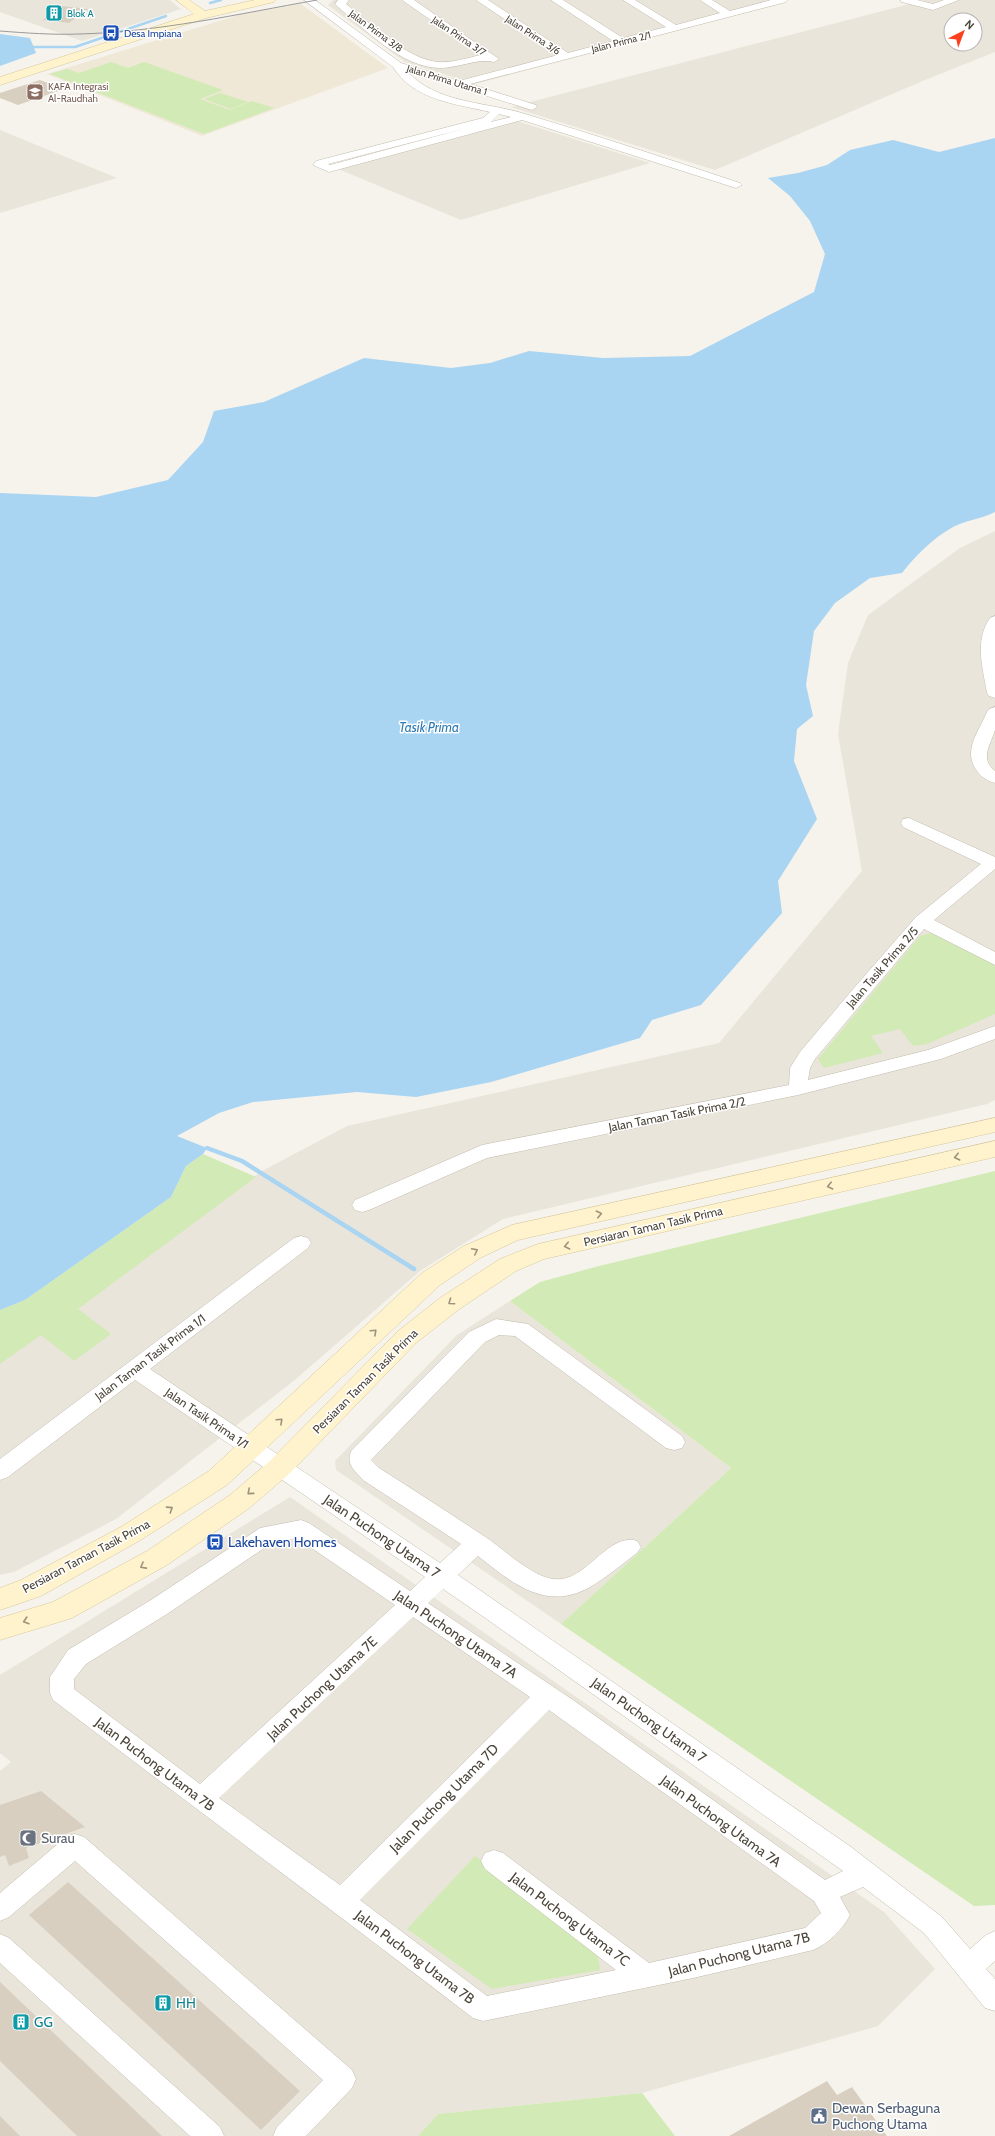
<svg xmlns="http://www.w3.org/2000/svg" width="995" height="2136" font-family="Cabin,sans-serif">
<rect width="100%" height="100%" fill="#f6f3ec"/>
<g fill="#eae5da" fill-rule="evenodd">
<path d="M0 0H170L181 9 82 41 0 12Z"/>
<path d="M333 0H767L776 5 475 84 405 62 328 5Z"/>
<path d="M925 0H995V52L925 80 715 170 511 107ZM951 20H975V44H951Z"/>
<path d="M517 121 650 163 461 220 338 169Z"/>
<path d="M0 130 117 178 0 213Z"/>
<path d="M995 531V1100L987 1104 503 1219 420 1271 296 1379 116 1519 14 1572 0 1575V1357L262 1171 347 1126 719 1043 862 871 838 734 848 663 868 615 960 548Z"/>
<path d="M510 1301 731 1468 561 1624 336 1470 335 1461 457 1335Z"/>
<path d="M290 1497 884 1912 935 1969 878 2026 642 2093 438 2114 418 2136H0V1771L11 1762 0 1753V1675Z"/>
</g>
<path fill="#efe8d6" d="M301 4 388 68 202 136 47 74 242 14Z"/>
<g fill="#d2eab5">
<path d="M111 62 128 68 144 62 223 90 200 99 230 110 252 101 274 108 204 134 50 74 67 69 79 73Z"/>
<path d="M220 93 248 102 231 109 204 99Z"/>
<path d="M931 933 995 964V1014L927 1044 913 1046 900 1029 871 1036 883 1053 824 1068 818 1059 920 936Z"/>
<path d="M203 1154 256 1177 78 1309 111 1334 74 1361 41 1335 0 1364V1310L25 1300 171 1197 186 1166Z"/>
<path d="M995 1171V1905L974 1906 561 1624 731 1468 510 1301 540 1282 599 1266Z"/>
<path d="M475 1856 597 1951 600 1970 492 1989 407 1929Z"/>
<path d="M642 2093 675 2136H418L438 2114Z"/>
</g>
<g fill="#a9d4f2">
<path d="M0 34 30 38 36 53 0 66Z"/>
<path d="M995 138V512C982 519 966 520 953 527 933 538 916 555 902 573L870 578 835 603 814 631 806 685 813 716 797 729 794 761 817 819 778 881 782 913 701 1005 652 1020 640 1038 491 1082 416 1097 357 1092 253 1102 219 1113 177 1136 207 1148 203 1154 186 1166 171 1197 25 1300 0 1310V493L96 497 168 480 203 442 214 411 264 402 364 358 451 368 490 363 529 351 603 358 690 356 814 292 825 254 810 221 790 196 768 178 798 173 827 165 850 150 893 140 939 152Z"/>
</g>
<g fill="none" stroke-linecap="round" stroke-linejoin="round">
<g stroke="#a9d4f2" stroke-width="2.5">
<path d="M210 3 221 0"/>
<path d="M27 47H75L166 16"/>
</g>
<path stroke="#a9d4f2" stroke-width="4.5" d="M207 1148 242 1161 414 1269"/>
</g>
<g fill="#d8cfc1">
<path d="M62 6 88 9 69 23 43 20Z"/>
<path d="M40 80 64 89 18 105 0 98V93Z"/>
<path d="M41 1791 85 1827 26 1848 29 1858 9 1866 5 1855 0 1857V1805Z"/>
<path d="M68 1882 300 2091 261 2130 29 1915Z"/>
<path d="M0 1982 162 2136H77L0 2061Z"/>
<path d="M827 2081 837 2095 852 2087 887 2136H729Z"/>
<path d="M0 2116 20 2136H0Z"/>
</g>
<g fill="none" stroke-linecap="round" stroke-linejoin="round">
<g stroke="#c2bbae" stroke-width="1">
<g id="street">
<path d="M304 0H315L401 63 459 81 558 55 476 0H488L568 53 613 41 551 0H563L623 38 666 27 623 0H635L676 25 720 13 700 0H712L730 11 771 0H788L786 2 470 84 536 105 537 107 532 110 407 71C435 103 485 102 522 113 595 135 668 159 740 183L742 185 736 188 522 120 329 172 313 165 316 161 483 118 490 112C456 104 413 100 393 67ZM499 114 511 117 491 122ZM467 128 330 165 328 164Z"/>
<path d="M338 0H349L346 4C370 23 406 59 438 62 452 63 467 58 481 55L402 0H414L499 59 494 62C477 58 459 68 440 68 403 68 364 29 337 6L335 4Z"/>
<path d="M900 0H917L933 4 944 0H959L933 10 902 2Z"/>
<path d="M995 616V698L989 696 987 693C983 668 974 641 990 618Z"/>
<path d="M995 707C995 714 995 723 995 730 991 744 979 759 995 771V783C988 781 981 777 977 771 962 751 979 731 987 712L989 709Z"/>
<path d="M909 818 995 857V869L934 920 995 952V965L924 929 815 1059 810 1068 808 1080 928 1050 995 1026V1039L941 1059 798 1095 487 1158 369 1210 362 1212 355 1210 352 1205 355 1200 482 1145 789 1085 790 1068 800 1052 854 988 916 917 981 864 903 827 901 823 903 819Z"/>
<path d="M301 1236 308 1238 311 1243 308 1248 150 1369 440 1563 461 1544 363 1480C354 1470 345 1463 352 1450L469 1332 496 1319 528 1324 682 1436 685 1442 682 1448 674 1450 666 1448 515 1336 499 1335 485 1342 371 1460 379 1468C414 1490 449 1513 484 1536 502 1548 518 1564 538 1574 546 1578 553 1580 562 1579 588 1576 611 1532 637 1541L641 1547 637 1553C621 1565 607 1577 590 1587 546 1612 512 1583 478 1556L458 1575 851 1847 942 1917 970 1949 986 1935 995 1931V1961L986 1969 995 1979V2011L985 2008 924 1933 863 1887 840 1897 850 1915C843 1929 828 1944 813 1950L693 1978 483 2021 473 2018C334 1911 193 1807 53 1700L50 1693V1677L68 1650 151 1600 260 1528 301 1520 309 1523 410 1591 425 1577 135 1380 8 1477 0 1480V1459L294 1238ZM297 1538 395 1605 200 1784 74 1689V1679L86 1664 167 1614 273 1542ZM443 1589 481 1615 843 1871 825 1880 573 1700 428 1603ZM413 1617 530 1697 340 1885 219 1798ZM549 1710 814 1901 821 1913 805 1928 649 1963 503 1853 494 1850 485 1853 481 1861 485 1869 616 1970 487 1996 360 1900Z"/>
<path d="M75 1834 84 1837 352 2070 356 2079 352 2088 306 2136H273L277 2127 323 2080 75 1861 9 1917 0 1921V1893L66 1837Z"/>
<path d="M0 1934 9 1938 220 2127 224 2136H190L0 1963Z"/>
</g>
</g>
<g stroke="#d6c79b" stroke-width="1">
<g id="secondary">
<path d="M176 0H189L205 11 255 0H276L274 2 206 18 0 85V77L194 14Z"/>
<path d="M995 1118V1132L518 1240 480 1258 440 1285 227 1485 139 1541 41 1596 0 1610V1588L21 1580 121 1527 209 1471 422 1273 464 1246 512 1225Z"/>
<path d="M995 1141V1157L544 1259 516 1271 458 1310 416 1343 289 1474 248 1509 167 1565 72 1618 0 1640V1618L53 1602 147 1551 230 1495 271 1460 398 1331 440 1298 500 1259 538 1244Z"/>
</g>
</g>
<use href="#street" fill="#fff" fill-rule="evenodd"/>
<use href="#secondary" fill="#fff3cd" fill-rule="evenodd"/>
<path stroke="#9a9a9a" stroke-width="1" d="M0 31C26 33 53 35 79 34 159 32 238 14 317 0"/>
</g>
<defs><path id="oneway-chevron" d="M-2-3.5L2.5 0L-2 3.5" fill="none" stroke-width="1.6" stroke-linecap="round" stroke-linejoin="round"/></defs>
<g stroke="#9c937c">
<use href="#oneway-chevron" transform="translate(957 1157) rotate(167)"/>
<use href="#oneway-chevron" transform="translate(830 1186) rotate(167)"/>
<use href="#oneway-chevron" transform="translate(599 1214) rotate(-13)"/>
<use href="#oneway-chevron" transform="translate(567 1246) rotate(167)"/>
<use href="#oneway-chevron" transform="translate(475 1251) rotate(-27)"/>
<use href="#oneway-chevron" transform="translate(451 1302) rotate(145)"/>
<use href="#oneway-chevron" transform="translate(374 1332) rotate(-43)"/>
<use href="#oneway-chevron" transform="translate(280 1421) rotate(-43)"/>
<use href="#oneway-chevron" transform="translate(250 1492) rotate(139)"/>
<use href="#oneway-chevron" transform="translate(170 1509) rotate(-33)"/>
<use href="#oneway-chevron" transform="translate(143 1566) rotate(151)"/>
<use href="#oneway-chevron" transform="translate(26 1621) rotate(163)"/>
</g>
<defs>
<g id="building-square" transform="scale(0.9)"><rect x="-9" y="-9" width="18" height="18" rx="4" fill="#0f9aa8" stroke="#fff"/><path d="M-4-6H4V6H1V3H-1V6H-4ZM-2.5-4.3h1.7v1.8h-1.7ZM.8-4.3h1.7v1.8H.8ZM-2.5-1h1.7V.8h-1.7ZM.8-1h1.7V.8H.8Z" fill="#fff"/></g>
<g id="bus-square" transform="scale(0.9)"><rect x="-9" y="-9" width="18" height="18" rx="4" fill="#1a4fb4" stroke="#fff"/><path d="M-5-6H5V4H4V6H2V4H-2V6H-4V4H-5ZM-3.5-4V0h7V-4ZM-3.5 1.2v1.5H-2V1.2ZM2 1.2v1.5H3.5V1.2Z" fill="#fff"/></g>
<g id="school-square" transform="scale(0.9)"><rect x="-9" y="-9" width="18" height="18" rx="4" fill="#8d6e63" stroke="#fff"/><path d="M0-5L7-2L0 1L-7-2ZM-4 1L0 2.5L4 1V4Q0 6-4 4Z" fill="#fff"/></g>
<g id="mosque-square" transform="scale(0.9)"><rect x="-9" y="-9" width="18" height="18" rx="4" fill="#6b7280" stroke="#fff"/><path d="M3.5-4.9A6 6 0 1 0 3.5 4.9A5 5 0 1 1 3.5-4.9Z" fill="#fff"/></g>
<g id="civic-square" transform="scale(0.9)"><rect x="-9" y="-9" width="18" height="18" rx="4" fill="#5c6f8a" stroke="#fff"/><path d="M-.6-6.5H3V-4.5H.6V-3L4-1V1h2V6H-6V1h2V-1L-.6-3ZM-1.2 2.5V6h2.4V2.5Z" fill="#fff"/></g>
</defs>
<g fill-rule="evenodd">
<use href="#building-square" x="54" y="13"/>
<use href="#bus-square" x="111" y="33"/>
<use href="#school-square" x="35" y="92"/>
<use href="#bus-square" x="215" y="1542"/>
<use href="#mosque-square" x="28" y="1838"/>
<use href="#building-square" x="163" y="2003"/>
<use href="#building-square" x="21" y="2022"/>
<use href="#civic-square" x="819" y="2116"/>
</g>
<g text-anchor="middle" dominant-baseline="central" stroke-width="3" stroke-linejoin="round" paint-order="stroke">
<g font-size="10" fill="#0d838f" stroke="#fff" text-anchor="start">
<text x="67" y="13">Blok A</text>
</g>
<g font-size="10" fill="#4b4439" stroke="#fff">
<text transform="translate(376 31) rotate(36)">Jalan Prima 3/8</text>
<text transform="translate(533 35) rotate(33)">Jalan Prima 3/6</text>
<text transform="translate(459 36) rotate(34)">Jalan Prima 3/7</text>
<text transform="translate(621 42) rotate(-14)">Jalan Prima 2/1</text>
<text transform="translate(447 80) rotate(17)">Jalan Prima Utama 1</text>
</g>
<g font-size="10" fill="#164399" stroke="#fff" text-anchor="start">
<text x="124" y="33">Desa Impiana</text>
</g>
<g font-size="10" fill="#785e54" stroke="#fff" text-anchor="start">
<text x="48" y="86">KAFA Integrasi<tspan x="48" dy="12">Al-Raudhah</tspan></text>
</g>
<g font-size="12" fill="#4b4439" stroke="#fff">
<text transform="translate(882 967) rotate(-49)">Jalan Tasik Prima 2/5</text>
<text transform="translate(677 1114) rotate(-11)">Jalan Taman Tasik Prima 2/2</text>
<text transform="translate(653 1226) rotate(-13)">Persiaran Taman Tasik Prima</text>
<text transform="translate(150 1357) rotate(-37)">Jalan Taman Tasik Prima 1/1</text>
<text transform="translate(365 1381) rotate(-45)">Persiaran Taman Tasik Prima</text>
<text transform="translate(207 1418) rotate(34)">Jalan Tasik Prima 1/1</text>
<text transform="translate(86 1556) rotate(-28)">Persiaran Taman Tasik Prima</text>
</g>
<g font-size="13" font-style="italic" fill="#2e7ab2" stroke="#fff">
<text x="429" y="727">Tasik Prima</text>
</g>
<g font-size="14" fill="#4b4439" stroke="#fff">
<text transform="translate(382 1536) rotate(34)">Jalan Puchong Utama 7</text>
<text transform="translate(456 1634) rotate(34)">Jalan Puchong Utama 7A</text>
<text transform="translate(322 1688) rotate(-43)">Jalan Puchong Utama 7E</text>
<text transform="translate(649 1720) rotate(35)">Jalan Puchong Utama 7</text>
<text transform="translate(155 1764) rotate(37)">Jalan Puchong Utama 7B</text>
<text transform="translate(444 1798) rotate(-45)">Jalan Puchong Utama 7D</text>
<text transform="translate(721 1821) rotate(36)">Jalan Puchong Utama 7A</text>
<text transform="translate(570 1919) rotate(37)">Jalan Puchong Utama 7C</text>
<text transform="translate(739 1954) rotate(-14)">Jalan Puchong Utama 7B</text>
<text transform="translate(415 1957) rotate(37)">Jalan Puchong Utama 7B</text>
</g>
<g font-size="14" fill="#164399" stroke="#fff" text-anchor="start">
<text x="228" y="1542">Lakehaven Homes</text>
</g>
<g font-size="14" fill="#5b616d" stroke="#fff" text-anchor="start">
<text x="41" y="1838">Surau</text>
</g>
<g font-size="14" fill="#0d838f" stroke="#fff" text-anchor="start">
<text x="176" y="2003">HH</text>
<text x="34" y="2022">GG</text>
</g>
<g font-size="14" fill="#4e5e75" stroke="#fff" text-anchor="start">
<text x="832" y="2108">Dewan Serbaguna<tspan x="832" dy="16">Puchong Utama</tspan></text>
</g>
</g>
<g transform="translate(963 32) rotate(42)"><circle r="19" fill="#ffffff" stroke="#b7b4b0"/>
<path d="M0-3L7 15L0 10L-7 15Z" fill="#fc3f1d"/>
<text y="-6" font-size="11" font-weight="bold" text-anchor="middle" fill="#4b4439">N</text>
</g>
</svg>
